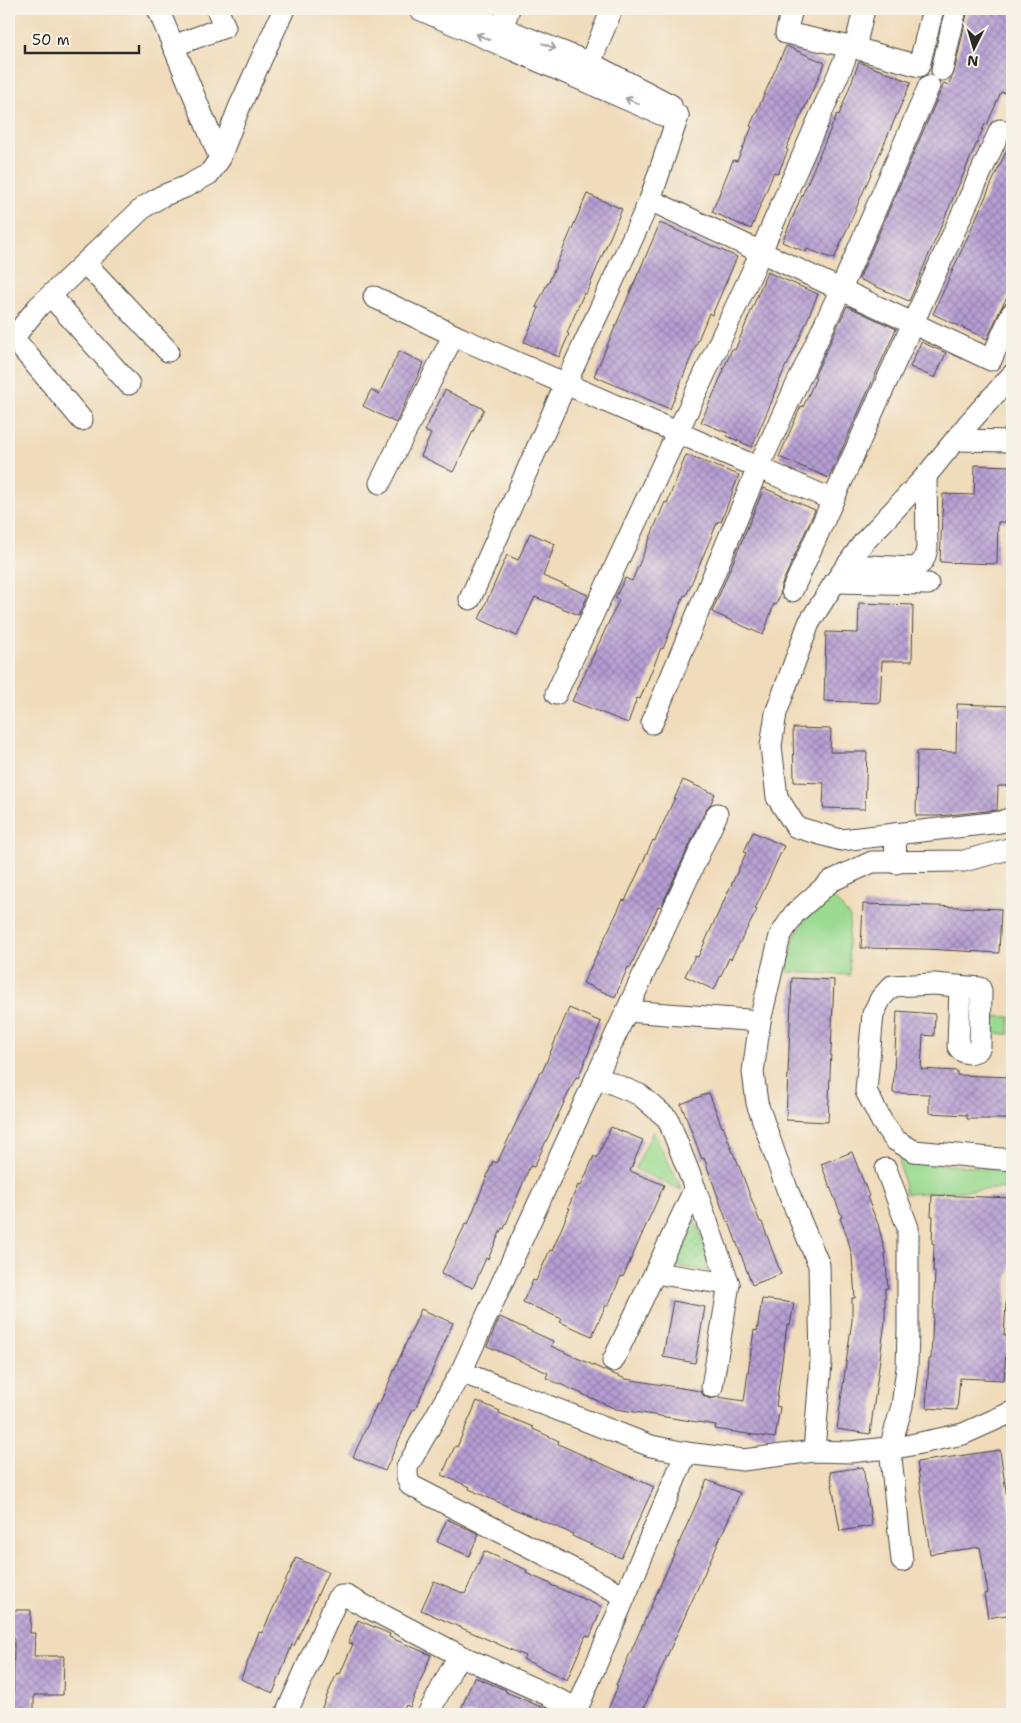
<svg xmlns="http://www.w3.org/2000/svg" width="1021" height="1723" font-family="'Shantell Sans',sans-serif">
<defs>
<pattern id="park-dots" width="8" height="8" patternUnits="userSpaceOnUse" patternTransform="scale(1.25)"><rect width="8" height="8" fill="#9ada90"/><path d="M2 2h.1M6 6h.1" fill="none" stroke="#85bb7c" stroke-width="1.8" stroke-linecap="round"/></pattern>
<pattern id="building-cross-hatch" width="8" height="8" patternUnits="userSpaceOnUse" patternTransform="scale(1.25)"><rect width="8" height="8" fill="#b59dd3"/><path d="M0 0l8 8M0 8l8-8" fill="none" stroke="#9380ab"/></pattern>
</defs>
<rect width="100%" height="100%" fill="#f7f3e8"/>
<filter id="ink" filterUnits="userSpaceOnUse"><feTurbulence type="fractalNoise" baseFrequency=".02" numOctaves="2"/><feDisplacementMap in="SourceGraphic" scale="10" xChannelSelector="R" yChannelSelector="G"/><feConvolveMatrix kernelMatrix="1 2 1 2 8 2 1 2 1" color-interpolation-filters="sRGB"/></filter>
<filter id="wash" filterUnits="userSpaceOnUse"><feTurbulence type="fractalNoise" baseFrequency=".0096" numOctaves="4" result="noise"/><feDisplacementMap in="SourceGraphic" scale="20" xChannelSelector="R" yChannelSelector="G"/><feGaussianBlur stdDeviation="1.12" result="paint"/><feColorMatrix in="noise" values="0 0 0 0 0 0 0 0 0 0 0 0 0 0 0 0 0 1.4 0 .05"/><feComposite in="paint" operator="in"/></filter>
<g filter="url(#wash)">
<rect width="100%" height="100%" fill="#f0dbba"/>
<g fill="#9ada90" stroke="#62825e">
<path d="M832 896 850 917 848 944 850 975 787 972 794 939 804 920Z"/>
<path d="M990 1016 1010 1017 1009 1034 989 1033Z"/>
<path d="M653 1131 682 1190 635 1169Z"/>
<path d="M899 1161 1012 1170V1188L906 1194Z"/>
</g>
<path fill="url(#park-dots)" stroke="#62825e" d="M695 1221 717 1272 667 1265 688 1223Z"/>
<g id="blocks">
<g fill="url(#building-cross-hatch)">
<path d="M968 9H1012V71L1006 93 1001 92 987 125 985 124 909 301 859 279 944 83 948 85 954 73Z"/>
<path d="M786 46 825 63 786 149 788 150 778 174 774 172 751 229 712 212 733 160 737 161 752 127 750 126Z"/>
<path d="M859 62 911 82 834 259 807 249 806 252 782 242 837 114 839 115Z"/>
<path d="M1012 138V298L1008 296 1001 308 987 339 933 314Z"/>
<path d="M587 194 622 209 586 294 584 293 567 333 569 334 559 357 524 342 539 308 536 307 547 284H548Z"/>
<path d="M660 223 737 257 712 315 709 313 670 409 594 376Z"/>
<path d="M767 272 818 294 799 340 787 366 786 365 773 396H774L752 447 727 436 728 433 701 422 724 370H723L732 349 735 350Z"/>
<path d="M847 306 896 329 829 478 779 457 801 406 803 407 816 378 814 377Z"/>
<path d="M921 342 946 353 935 378 910 367Z"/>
<path d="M399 351 424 363 396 423 363 406 371 390 379 394Z"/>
<path d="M445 390 484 409 453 472 421 456 431 434 425 431Z"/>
<path d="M686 455 739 475 721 522 718 521 686 596 684 595 663 649 661 648 640 699 637 698 628 723 572 701 619 600 615 598 625 578 632 581 665 502 667 503Z"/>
<path d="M975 465 1012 466V522H998L997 564 940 562 943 494 974 495Z"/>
<path d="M764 488 815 510 781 586 780 595 776 605 774 604 763 635 712 612Z"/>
<path d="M530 533 555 544 543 576 588 595 579 615 535 597 517 636 479 619 507 555 518 560Z"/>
<path d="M859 603 913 605 912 661H882L880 703 824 701 826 632 858 633Z"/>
<path d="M957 704 1012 706V786H998L997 810 939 816H916L917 751 956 752Z"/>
<path d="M793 728 831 729 830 752H867L865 809 823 808 824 783 794 782Z"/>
<path d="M683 780 715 794 711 803 706 809 661 907 658 906 630 968 628 967 615 997 583 983 623 900 625 901 653 840 655 841Z"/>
<path d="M753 832 784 846 755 909 757 910 731 959 729 958 714 990 685 976 695 956 698 957 746 853 744 852Z"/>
<path d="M863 904 936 906 1001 909 999 953 926 949 861 948Z"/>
<path d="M792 978 834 980 828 1122 786 1120Z"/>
<path d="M569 1008 601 1022 578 1078 576 1077 534 1167 530 1166 504 1229 502 1228 488 1259 486 1258 473 1288 441 1274 466 1223 468 1224 493 1161 497 1163 540 1072H542Z"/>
<path d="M897 1011 935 1014 934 1036 923 1035 921 1069 957 1071V1075L1012 1077V1119H967V1115L929 1113V1094L893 1093Z"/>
<path d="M709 1093 722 1127 723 1126 735 1158H736L760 1222H762L781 1274 752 1285 729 1222H727L704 1158 702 1159 681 1104Z"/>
<path d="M611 1127 643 1140 630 1171 664 1185 623 1277 621 1276 608 1306 606 1305 592 1336 560 1322 562 1319 523 1302 533 1280 536 1281 550 1250 552 1251 570 1208H568L578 1185 581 1186 594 1156 597 1158Z"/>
<path d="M852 1152 869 1196 867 1197 878 1224 885 1252 888 1288H885V1321L870 1434 837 1429 852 1320V1298H855L852 1256 847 1236 840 1218 842 1217 821 1164Z"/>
<path d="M932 1195 1012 1198 1011 1245 1009 1274H1008L1004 1335 1007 1336 1004 1380 960 1378 957 1410 926 1408 929 1359H931L935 1272H933L934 1244 932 1243 933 1216H931Z"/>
<path d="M762 1299 794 1303 790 1325H787L776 1406 780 1407 775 1438 715 1429 716 1425 616 1409 546 1378 548 1373 487 1346 500 1317 553 1341 551 1346 608 1372 626 1379 700 1391 704 1396 710 1399 718 1397 744 1401 754 1330 757 1331Z"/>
<path d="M673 1301 705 1307 695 1363 663 1357Z"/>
<path d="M421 1309 453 1323 415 1410 413 1409 385 1471 353 1457 377 1404 379 1405Z"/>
<path d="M477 1401 500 1411 499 1413 533 1427V1429L559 1441 558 1444 654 1487 621 1558 572 1536 573 1534 493 1500 469 1489 470 1487 442 1475 455 1446 457 1447Z"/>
<path d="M1000 1450 1012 1533V1614L988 1618 984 1594 988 1593 980 1547 930 1554 917 1462Z"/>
<path d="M863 1467 872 1526 840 1531 830 1472Z"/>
<path d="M707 1480 740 1493 726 1525 641 1714H606L618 1686 616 1685Z"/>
<path d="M447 1519 479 1534 469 1556 437 1542Z"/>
<path d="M484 1551 527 1570 526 1573 551 1584V1585L602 1607 590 1637 586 1635 567 1680 523 1659 525 1656 421 1610 434 1581 465 1594Z"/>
<path d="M296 1558 328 1572 294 1646 292 1645 273 1693 241 1679 259 1632 262 1633Z"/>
<path d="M9 1610H31L30 1633H35L34 1656H64L63 1695H34V1714H13L14 1636H9Z"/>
<path d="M358 1620 390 1634 389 1637 431 1655 410 1707 406 1705 402 1714H319L337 1673 340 1674 353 1644 348 1643Z"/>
<path d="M474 1677 506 1690V1692L558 1714H459Z"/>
</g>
</g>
</g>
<g filter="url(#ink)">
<use href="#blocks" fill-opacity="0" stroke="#494540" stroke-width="1"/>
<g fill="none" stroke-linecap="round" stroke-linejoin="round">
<g stroke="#494540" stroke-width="23">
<g id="minor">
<path d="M158 9 220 158"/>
<path d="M419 9 665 116H678"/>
<path d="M455 9 590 63 671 105"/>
<path d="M792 9 786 33 855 48 919 66 933 9"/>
<path d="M502 28 509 9"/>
<path d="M173 46 225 27 217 9"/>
<path d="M855 48 864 9"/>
<path d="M590 63 612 9"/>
<path d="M942 70 956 9"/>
<path d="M650 200 991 360 1012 313"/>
<path d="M85 263 168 351"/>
<path d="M51 296 129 384"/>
<path d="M374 297 460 338"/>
<path d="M9 332 14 337 38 307 144 207 162 196 185 187 209 174 219 160 239 108 284 9"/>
<path d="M9 333 82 420"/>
<path d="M956 440 1012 441"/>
<path d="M380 483 448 346 453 339 460 338 833 500"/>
<path d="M849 565 914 568C924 563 925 558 927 548L926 476"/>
<path d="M835 582 928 584"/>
<path d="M792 591 1000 130"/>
<path d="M470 599 566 383 650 200 678 116"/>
<path d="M556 694 752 272 845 59"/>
<path d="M652 723 758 468 841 289 929 86"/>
<path d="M895 834 1000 822 1012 818"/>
<path d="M896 863 895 834 841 840 796 827 777 797 771 746 776 713 809 623 835 582 863 543 926 476 968 424 1012 375"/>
<path d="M960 987 958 1046C962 1054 970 1054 978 1050L980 1046 981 991 980 988 934 984 892 986 881 998 873 1014 866 1091 882 1122 895 1140 914 1151 1012 1160"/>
<path d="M627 1011 760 1021"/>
<path d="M597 1077 640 1095 668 1119 695 1188 729 1284 712 1387"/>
<path d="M886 1169 908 1228V1329L907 1368 902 1406 890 1448 902 1561"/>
<path d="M655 1273 729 1284"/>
<path d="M613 1361 695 1188"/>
<path d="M461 1372 651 1446 686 1453 743 1460 814 1451 850 1452 906 1446 963 1434 1012 1412"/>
<path d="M814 1451 821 1362 819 1265 787 1189 757 1103 753 1072 760 1021 780 936 794 914 831 881 872 862 964 861 1012 848"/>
<path d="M625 1596 410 1485 407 1477V1467L461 1372 717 814"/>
<path d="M286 1714 337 1599 341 1596H346L459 1655 577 1708"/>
<path d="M428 1714 459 1655"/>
<path d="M575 1714 686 1453"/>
</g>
</g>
<use href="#minor" stroke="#fff" stroke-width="21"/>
</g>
<defs><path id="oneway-shaft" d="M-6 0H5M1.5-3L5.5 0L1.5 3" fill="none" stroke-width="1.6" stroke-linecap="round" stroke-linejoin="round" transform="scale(1.25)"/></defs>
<g stroke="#a0a0a0">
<use href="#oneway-shaft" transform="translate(483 37) rotate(-156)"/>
<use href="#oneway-shaft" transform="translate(549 46) rotate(22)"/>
<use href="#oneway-shaft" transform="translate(632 101) rotate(-156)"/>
</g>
</g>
<rect width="1021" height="1723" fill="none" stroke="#f7f3e8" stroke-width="30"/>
<g transform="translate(974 48) rotate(185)" stroke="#f7f3e8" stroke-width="4" paint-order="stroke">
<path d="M0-4L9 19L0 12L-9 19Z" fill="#2b2b2b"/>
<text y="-8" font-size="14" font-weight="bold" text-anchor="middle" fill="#2b2b2b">N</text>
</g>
<path d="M25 45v8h114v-8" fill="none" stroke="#2b2b2b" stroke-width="2.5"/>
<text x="32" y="45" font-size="15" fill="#2b2b2b" stroke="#f7f3e8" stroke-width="4" paint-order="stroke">50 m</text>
</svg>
